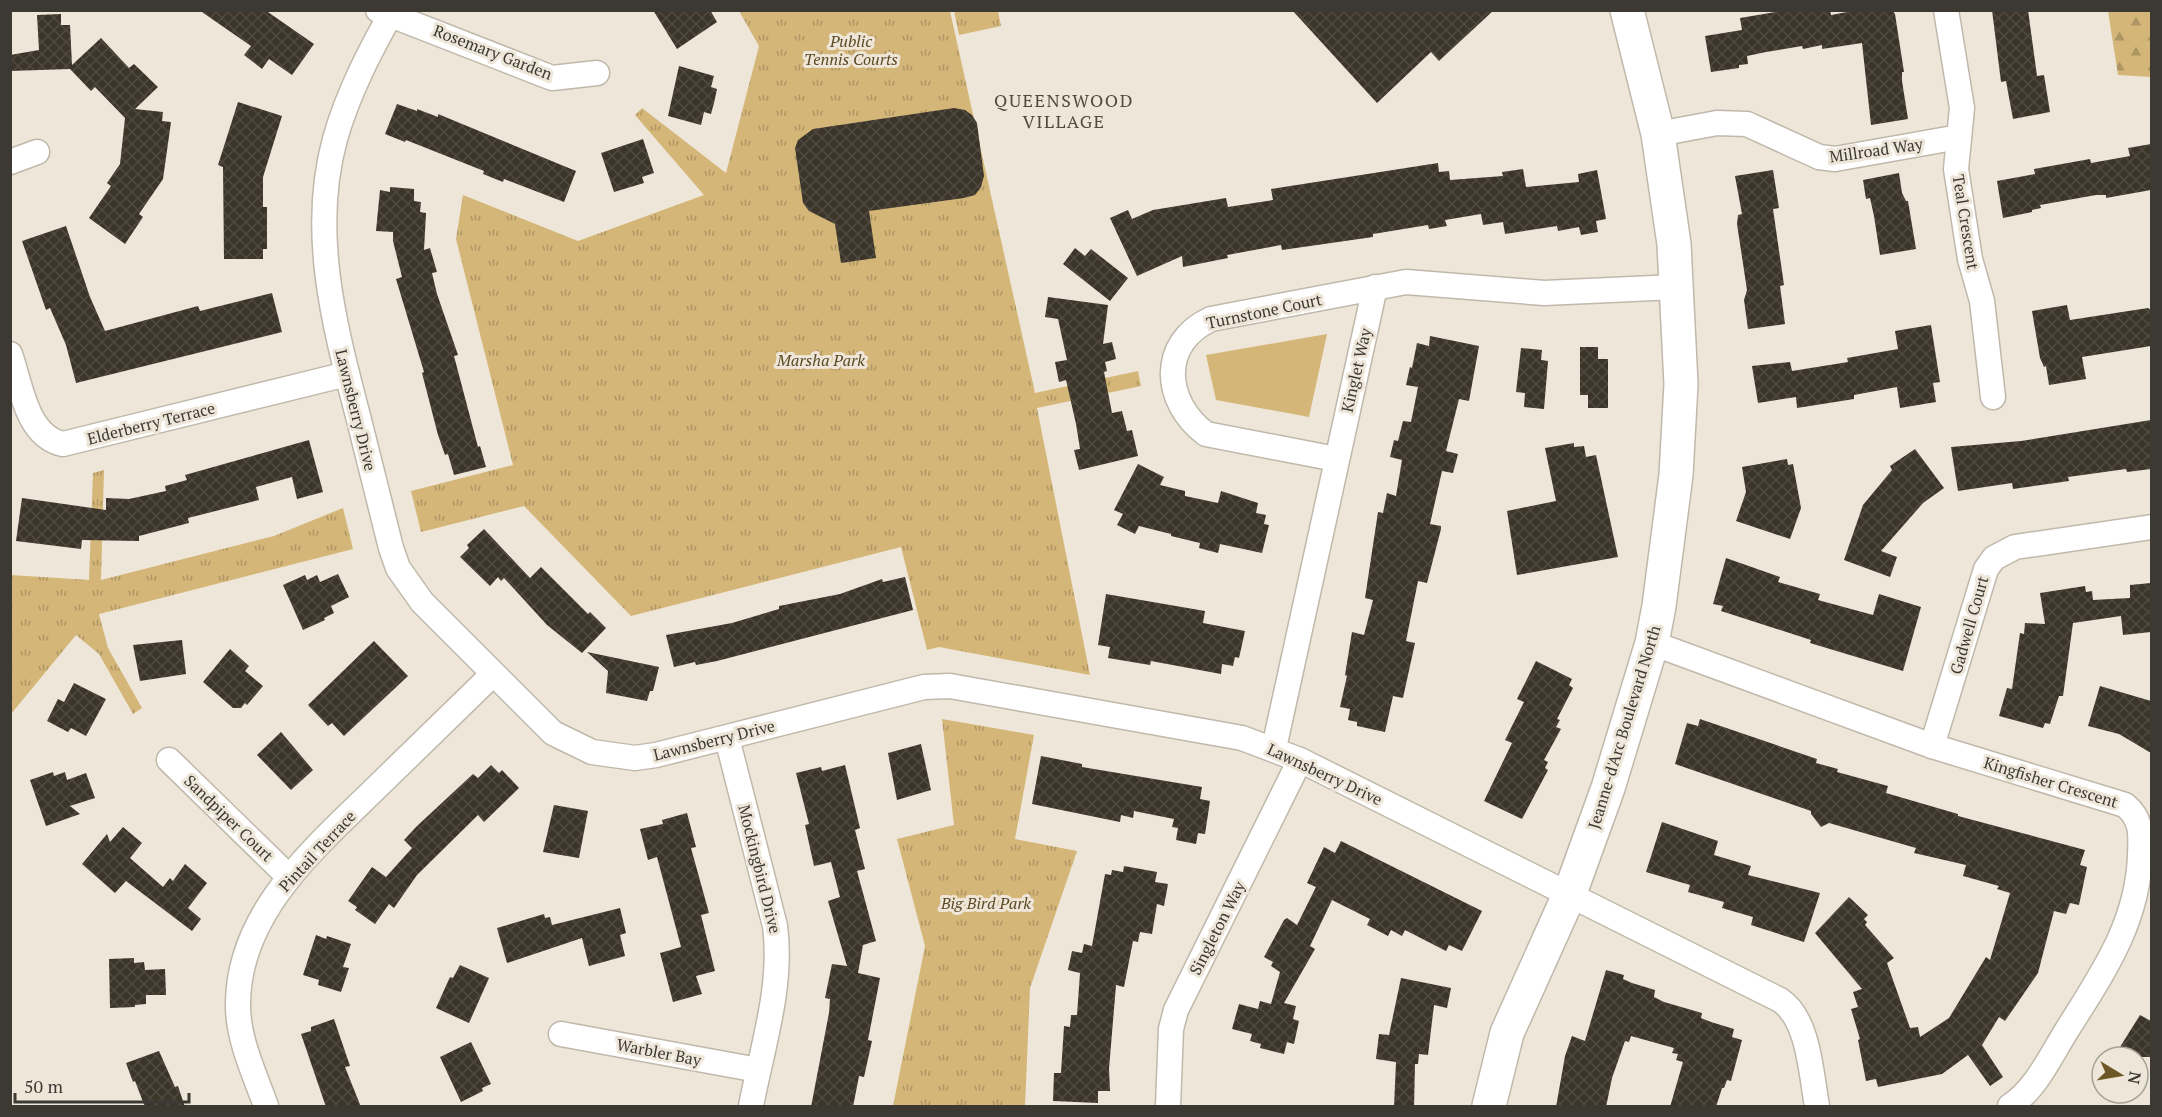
<svg xmlns="http://www.w3.org/2000/svg" width="2162" height="1117" font-family="'PT Serif',serif">
<defs>
<pattern id="forest-firs" width="22" height="20" patternUnits="userSpaceOnUse" patternTransform="scale(1.5)"><rect width="22" height="20" fill="#d5b679"/><path d="M5 1l3.5 6h-7zM16 11l3.5 6h-7z" fill="#ae9564"/></pattern>
<pattern id="park-tufts" width="24" height="20" patternUnits="userSpaceOnUse" patternTransform="scale(1.5)"><rect width="24" height="20" fill="#d5b679"/><path d="M3 7l-1-3M5 7V3M7 7l1-3M15 17l-1-3M17 17v-4M19 17l1-3" fill="none" stroke="#ae9564"/></pattern>
<pattern id="building-cross-hatch" width="8" height="8" patternUnits="userSpaceOnUse" patternTransform="scale(1.5)"><rect width="8" height="8" fill="#3b352a"/><path d="M0 0l8 8M0 8l8-8" fill="none" stroke="#504a41"/></pattern>
</defs>
<rect width="100%" height="100%" fill="#eee6d8"/>
<path fill="#d5b679" d="M1327 334 1309 417 1216 400 1206 355Z"/>
<path fill="url(#forest-firs)" d="M2108 11H2151V77L2118 75Z"/>
<g fill="url(#park-tufts)">
<path d="M739 11H950L1035 393 1138 371 1141 386 1037 408 1090 675 939 647 927 650 901 547 631 616 524 506 421 532 411 491 513 465 456 239 463 195 578 241 704 195 635 115 642 108 726 173 759 46Z"/>
<path d="M954 11H998L1001 26 959 35Z"/>
<path d="M104 470 101 580 274 536 343 508 353 549 99 614 108 648 142 708 133 714 99 654 76 635 11 714V575L89 580 93 473Z"/>
<path d="M942 719 1034 735 1015 839 1077 851 1030 988 1025 1106H893L925 946 897 839 954 825Z"/>
</g>
<g fill="url(#building-cross-hatch)">
<path d="M199 10H265L314 44 292 75 269 59 262 69 244 55 251 46Z"/>
<path d="M653 10H710L717 22 677 49Z"/>
<path d="M1292 10H1494L1439 61 1431 52 1377 103Z"/>
<path d="M1788 10H1830L1831 15 1858 10H1892L1895 14 1904 72H1902V81L1908 119 1871 125 1862 43 1822 49V45L1803 49 1802 46 1766 52 1747 56 1748 64 1739 65V68L1711 72 1705 36 1742 30 1740 18Z"/>
<path d="M1992 10H2028L2037 76 2044 75 2050 112 2013 119 2006 81 2001 82Z"/>
<path d="M61 14V25H70L72 65 101 38 129 68 134 64 158 87 135 109 163 112 162 121 171 122 163 179 139 214 143 217 125 244 89 218 111 186 107 183 120 164 125 118 95 87 91 91 70 69 10 71V55L39 50 37 15Z"/>
<path d="M679 66 714 76 711 87 717 89 714 103 711 114 704 112 701 125 668 116Z"/>
<path d="M238 102 282 116 263 177V207H267V249H263V259H224L223 167 218 165Z"/>
<path d="M397 104 417 111V109L438 117V114L576 171 564 202 504 179 503 182 483 174 484 171 406 140 405 142 385 134Z"/>
<path d="M954 108 965 110 972 115 977 123 984 176 981 187 975 195 964 198 869 211 876 258 841 263 835 224 809 211 803 203 795 148 798 140 813 129Z"/>
<path d="M643 139 654 173 642 177 644 183 614 192 601 153Z"/>
<path d="M2151 144V190L2106 198V195H2096L2040 205 2041 208 2032 210V212L2003 218 1997 181 2035 174 2034 169 2090 159 2091 163 2130 156 2128 148Z"/>
<path d="M1438 163 1439 172 1449 171 1450 180 1503 176 1502 172 1523 169 1526 187 1579 182 1578 174 1597 170 1606 219 1596 221 1598 232 1581 235 1579 227 1558 231 1557 226 1505 234 1503 222 1483 225 1481 214 1445 220 1447 226 1429 229 1428 225 1373 234V237L1282 250 1281 245 1227 255 1228 258 1183 267 1182 256 1137 276 1110 218 1128 210 1132 219 1153 210 1226 198 1228 207 1273 200 1271 189Z"/>
<path d="M1773 170 1779 208 1773 209 1784 285 1780 286 1785 324 1748 329 1744 300 1747 290 1737 224 1738 215 1742 214 1735 176Z"/>
<path d="M1899 173 1902 193 1906 201H1908L1916 249 1880 255 1874 216 1870 198 1866 199 1863 180Z"/>
<path d="M390 187 414 189V201L421 202 420 212 426 213 424 250 430 248 437 272 432 273 437 294 458 355 454 356 478 447 480 446 486 467 454 475 448 454 445 455 438 435 422 373 424 372 396 279 402 277 393 241V232L376 231 380 190 390 192Z"/>
<path d="M66 226 90 297 105 331 198 306 200 311 272 293 282 332 76 383 66 345 50 308 46 310 22 241Z"/>
<path d="M1075 248 1085 256 1091 249 1128 278 1110 301 1063 264Z"/>
<path d="M1048 297 1108 305 1103 344 1112 342 1116 359 1105 362 1107 371 1104 372 1112 413 1122 411 1127 431 1132 430 1138 456 1079 470 1074 450 1080 449 1076 424 1066 380 1059 382 1055 362 1067 360 1058 319 1045 317Z"/>
<path d="M2067 305 2070 320 2148 308 2151 310V346L2082 357 2086 379 2049 385 2046 366 2044 367 2040 358 2032 311Z"/>
<path d="M1931 325 1940 382 1933 383 1936 402 1900 408 1897 387 1854 395V399L1797 408 1796 397 1758 403 1752 366 1790 362 1792 371 1848 362 1847 358 1898 349 1895 331Z"/>
<path d="M1430 336 1479 346 1469 401 1459 399 1446 451 1458 454 1453 473 1442 471 1430 524 1441 526V529L1427 583 1418 581 1406 641 1415 643 1403 698 1393 696 1385 732 1357 726V722L1348 720 1350 709 1340 707 1347 676 1345 675 1352 632 1364 635 1373 600 1365 598 1378 512 1383 513 1387 493 1396 496 1402 460 1390 457 1394 440 1398 441 1403 421 1411 422 1418 387 1406 385 1410 367 1412 368 1417 343 1429 346Z"/>
<path d="M1580 347H1598V359H1608V408H1588V395H1580Z"/>
<path d="M1521 348 1542 350 1541 360 1548 361 1544 409 1524 407 1525 393 1516 392Z"/>
<path d="M2151 420V469L2127 472 2126 469 2068 477 2069 481 2013 489 2012 483 1958 491 1951 447 2021 441Z"/>
<path d="M309 440 323 492 297 499 292 477 256 487 259 500 188 518 189 523 139 536V541L82 540 81 549 16 541 22 498 106 510V498L129 499 166 491 165 486 187 480 185 475Z"/>
<path d="M1574 443V447L1584 446 1586 457 1596 455 1618 557 1517 575 1507 511 1556 501 1545 448Z"/>
<path d="M1915 449 1944 488 1923 503 1881 551 1897 557 1890 577 1844 560 1863 505 1892 470 1890 466Z"/>
<path d="M1787 459 1788 465 1793 464 1801 508 1790 539 1736 521 1746 492 1742 467Z"/>
<path d="M1138 464 1164 477 1160 485 1185 491V496L1218 503 1221 491 1258 503 1256 513 1266 515 1264 524 1269 525 1262 553 1220 544 1218 553 1199 548 1200 543 1171 536V534L1139 526 1135 534 1117 525 1123 514 1114 510Z"/>
<path d="M484 529 530 578 541 567 588 614 590 612 606 628 582 653 547 625 504 578 501 581 498 577 490 586 460 557 469 548 467 545Z"/>
<path d="M1726 558 1780 577 1778 582 1820 594 1818 600 1873 615 1879 594 1921 607 1903 671 1810 643 1811 640 1721 611 1723 606 1713 604Z"/>
<path d="M338 574 349 597 331 606 334 613 324 618 325 620 303 630 283 585 305 575 307 580 317 575 320 582Z"/>
<path d="M905 577 913 610 717 661 696 665 695 662 674 667 666 635 732 623 779 609V606L840 594 882 579 883 582Z"/>
<path d="M2151 583V632L2123 635 2121 616 2073 623 2063 696H2059L2050 724 2045 723 2043 728 1999 716 2007 688 2012 689 2020 633 2024 634 2025 623 2045 624 2040 593 2085 586 2086 592 2092 591 2093 600 2130 598V585Z"/>
<path d="M1106 594 1205 611 1203 623 1245 631 1239 658 1235 657 1233 666 1222 664 1221 674 1151 661 1150 665 1108 658 1110 647 1098 645Z"/>
<path d="M182 640 186 674 140 681 133 645Z"/>
<path d="M374 641 408 676 344 736 332 723 328 726 308 705Z"/>
<path d="M230 649 249 666 245 671 263 686 247 705 245 703 241 708H233L203 682Z"/>
<path d="M587 652 659 667 653 691H650L647 701 606 693 608 671Z"/>
<path d="M1536 661 1572 679 1569 685 1573 688 1557 719 1560 720 1556 727 1561 729 1544 760 1548 762 1545 768 1548 770 1522 819 1484 801 1512 743 1505 740 1524 702 1517 699Z"/>
<path d="M74 683 106 699 86 736 71 728 68 732 47 721 58 699 64 702Z"/>
<path d="M2100 686 2151 701V753L2119 734 2088 726Z"/>
<path d="M1700 719 1817 759 1816 763 1838 769 1837 772 1888 786 1886 793 1958 814V816L2085 850 2080 865 2087 867 2079 905 2070 903 2066 914 2054 911 2038 973 2005 1021 1999 1017 1982 1045 2003 1077 1990 1086 1968 1055 1942 1074 1878 1087 1876 1079 1866 1081 1858 1040 1860 1039 1851 1009 1858 1007 1853 992 1862 989 1815 933 1849 897 1868 915 1864 919 1867 922 1865 925 1894 958 1887 963 1910 1028 1918 1027 1920 1037 1949 1018 1986 957 1990 960 2010 893 1997 889 1999 886 1963 876 1966 865 1914 853 1916 848 1829 823 1821 827 1811 814V811L1675 764 1687 723 1698 726Z"/>
<path d="M281 732 313 770 291 790 257 755Z"/>
<path d="M921 744 931 790 897 800 888 753Z"/>
<path d="M1041 756 1082 764V767L1202 787 1200 799 1210 801 1205 834 1198 833 1196 844 1176 840 1178 828 1172 827 1174 819 1134 811 1133 818 1121 815 1120 822 1032 804Z"/>
<path d="M491 765 499 773 502 770 519 788 484 822 478 815 417 875 394 908 389 904 375 924 355 910 357 907 348 901 372 867 386 877 412 848 404 840 417 826 473 774 478 778Z"/>
<path d="M845 765 860 828 855 830 865 869 857 871 876 941 863 945 858 973 880 978 868 1040 872 1041 864 1077 859 1076 853 1107H811L829 1013 830 999 825 998 832 964 847 966 828 901 840 897 831 862 814 866 805 825 809 824 796 773 821 767 822 771Z"/>
<path d="M53 772 54 776 65 772 67 780 86 773 95 798 70 806 80 814 46 826 30 780Z"/>
<path d="M554 805 588 811 579 858 543 852Z"/>
<path d="M687 813 696 847 691 848 709 913 701 915 715 971 696 976 702 994 673 1002 660 953 681 947 657 857 648 860 640 829 663 824 662 820Z"/>
<path d="M1662 822 1718 841 1714 855 1751 866 1748 875 1820 893 1804 942 1751 925 1753 917 1722 908 1724 902 1688 892 1690 885 1646 872Z"/>
<path d="M123 827 142 843 130 858 163 887 170 878 173 881 185 864 207 883 188 908 201 919 192 931 126 881 115 893 82 864 107 834 110 842Z"/>
<path d="M1341 841 1482 911 1462 951 1449 945 1446 951 1405 930 1402 936 1391 930 1388 936 1367 925 1370 919 1332 900 1310 946 1315 949 1284 1003 1296 1006 1293 1019 1299 1021 1294 1044 1287 1042 1284 1054 1260 1048 1261 1044 1250 1041 1252 1034 1232 1029 1239 1004 1258 1009 1260 1001 1271 1004 1280 972 1271 966 1273 962 1264 957 1284 920 1287 918 1297 925 1316 887 1307 883 1324 847 1335 853Z"/>
<path d="M1124 866 1157 872 1155 882 1168 884 1164 906 1157 904 1152 934 1140 932 1138 942 1133 941 1124 987 1116 985 1109 1069 1110 1091H1098V1103L1053 1101 1054 1073H1061L1064 1026 1070 1027 1071 1015H1077L1080 973 1068 970 1072 951 1082 953 1084 944 1092 946 1105 874 1111 875 1112 870 1123 872Z"/>
<path d="M620 908 626 933 620 935 625 956 589 966 582 938 507 963 497 928 544 914 545 918 550 917 552 925Z"/>
<path d="M316 935 326 939 327 936 351 944 343 967 349 968 341 992 318 985 319 980 303 975Z"/>
<path d="M134 958V963L144 962 145 970 165 969 166 995H146V1004L135 1005V1007L110 1008 109 959Z"/>
<path d="M460 965 489 978 469 1023 436 1008 450 977 453 978Z"/>
<path d="M1606 970 1624 975 1623 979 1632 983 1655 990 1654 997 1664 1002 1702 1013 1701 1018 1711 1022 1734 1029 1732 1037 1742 1040 1731 1081 1727 1080 1724 1088H1722L1716 1107H1670L1683 1062 1676 1060 1678 1054 1672 1053 1674 1048 1631 1036 1629 1042 1625 1041 1612 1078 1606 1107H1556L1565 1056 1572 1036 1585 1041Z"/>
<path d="M1401 978 1451 988 1447 1008 1434 1005 1428 1055 1419 1054 1418 1064H1415L1414 1107H1394L1396 1062 1376 1059 1379 1034 1389 1035Z"/>
<path d="M2140 1015 2151 1021V1057H2121L2125 1050 2120 1047Z"/>
<path d="M334 1019 350 1066 345 1067 361 1107H326L301 1034 311 1031V1027Z"/>
<path d="M471 1042 491 1084 482 1088 483 1091 461 1102 440 1057Z"/>
<path d="M159 1051 175 1087 178 1086 185 1107H145L135 1081 133 1082 126 1063Z"/>
</g>
<g fill="none" stroke-linecap="round" stroke-linejoin="round">
<g stroke="#c0b9ab" stroke-width="27">
<g id="street">
<path d="M378 10 552 78 597 73"/>
<path d="M393 10C370 51 348 93 335 139 309 233 335 328 359 420 370 463 380 505 391 548L398 568 422 602 553 733 592 752 635 758 656 755 924 687 950 686 1242 738 1300 760 1780 1000C1809 1019 1811 1074 1817 1106"/>
<path d="M1946 10 1962 108 1956 169 1970 259 1982 301 1993 397"/>
<path d="M1658 134 1717 123 1747 124 1819 157 1835 159 1959 137"/>
<path d="M10 162 37 152"/>
<path d="M10 354C21 385 26 436 63 444L347 374"/>
<path d="M1336 459 1206 434C1163 402 1159 343 1211 319L1406 282 1544 293 1676 287"/>
<path d="M1652 643 1932 746 2125 805C2142 819 2141 834 2140 855 2138 923 2102 974 2067 1030 2050 1057 2036 1089 2010 1106"/>
<path d="M727 738 775 926C783 986 762 1048 751 1106"/>
<path d="M1932 746 1986 569 1994 558 2015 547 2152 527"/>
<path d="M1274 748 1375 287"/>
<path d="M169 760 289 877"/>
<path d="M561 1034 758 1070"/>
<path d="M266 1106C255 1075 238 1040 238 1006 237 912 317 846 378 786 416 749 454 712 492 675"/>
<path d="M1168 1106 1171 1029 1176 1010 1300 760"/>
</g>
</g>
<g stroke="#c0b9ab" stroke-width="36">
<path id="secondary" d="M1489 1106 1507 1033 1570 893 1608 788 1652 643 1659 606 1676 475 1681 384 1674 244 1658 134 1627 10"/>
</g>
<use href="#street" stroke="#fff" stroke-width="24"/>
<use href="#secondary" stroke="#fff" stroke-width="33"/>
</g>
<g text-anchor="middle" dominant-baseline="central" stroke-width="6" stroke-linejoin="round" paint-order="stroke">
<g font-size="16" font-style="italic" fill="#5c4a25" stroke="#eee6d8">
<text x="851" y="41">Public<tspan x="851" dy="18">Tennis Courts</tspan></text>
<text x="821" y="360">Marsha Park</text>
<text x="986" y="903">Big Bird Park</text>
</g>
<g font-size="16" fill="#3c3933" stroke="#eee6d8">
<text transform="translate(493 52) rotate(21)">Rosemary Garden</text>
<text transform="translate(1876 150) rotate(-8)">Millroad Way</text>
<text transform="translate(1966 222) rotate(81)">Teal Crescent</text>
<text transform="translate(1264 311) rotate(-12)">Turnstone Court</text>
<text transform="translate(1356 370) rotate(-77)">Kinglet Way</text>
<text transform="translate(356 410) rotate(76)">Lawnsberry Drive</text>
<text transform="translate(151 423) rotate(-14)">Elderberry Terrace</text>
<text transform="translate(1969 625) rotate(-74)">Gadwell Court</text>
<text transform="translate(1624 727) rotate(-73)">Jeanne-d'Arc Boulevard North</text>
<text transform="translate(714 740) rotate(-14)">Lawnsberry Drive</text>
<text transform="translate(1325 774) rotate(25)">Lawnsberry Drive</text>
<text transform="translate(2051 782) rotate(17)">Kingfisher Crescent</text>
<text transform="translate(229 818) rotate(44)">Sandpiper Court</text>
<text transform="translate(317 851) rotate(-47)">Pintail Terrace</text>
<text transform="translate(760 869) rotate(76)">Mockingbird Drive</text>
<text transform="translate(1217 928) rotate(-63)">Singleton Way</text>
<text transform="translate(659 1052) rotate(11)">Warbler Bay</text>
</g>
<g font-size="18" letter-spacing="1.5" fill="#514b3f" stroke="#eee6d8">
<text x="1064" y="100">QUEENSWOOD<tspan x="1064" dy="21">VILLAGE</tspan></text>
</g>
</g>
<rect width="2162" height="1117" fill="none" stroke="#3c3933" stroke-width="24"/>
<g transform="translate(2120 1075) rotate(101)"><circle r="28" fill="#eee6d8" stroke="#a7a196" stroke-width="1.5"/>
<path d="M0-4.5L10 22L0 15L-10 22Z" fill="#6d5726"/>
<text y="-9" font-size="16" font-weight="bold" text-anchor="middle" fill="#3c3933">N</text>
</g>
<path d="M15 1093v9h174v-9" fill="none" stroke="#3c3933" stroke-width="3"/>
<text x="24" y="1093" font-size="18" fill="#3c3933" stroke="#eee6d8" stroke-width="4.5" paint-order="stroke">50 m</text>
</svg>
